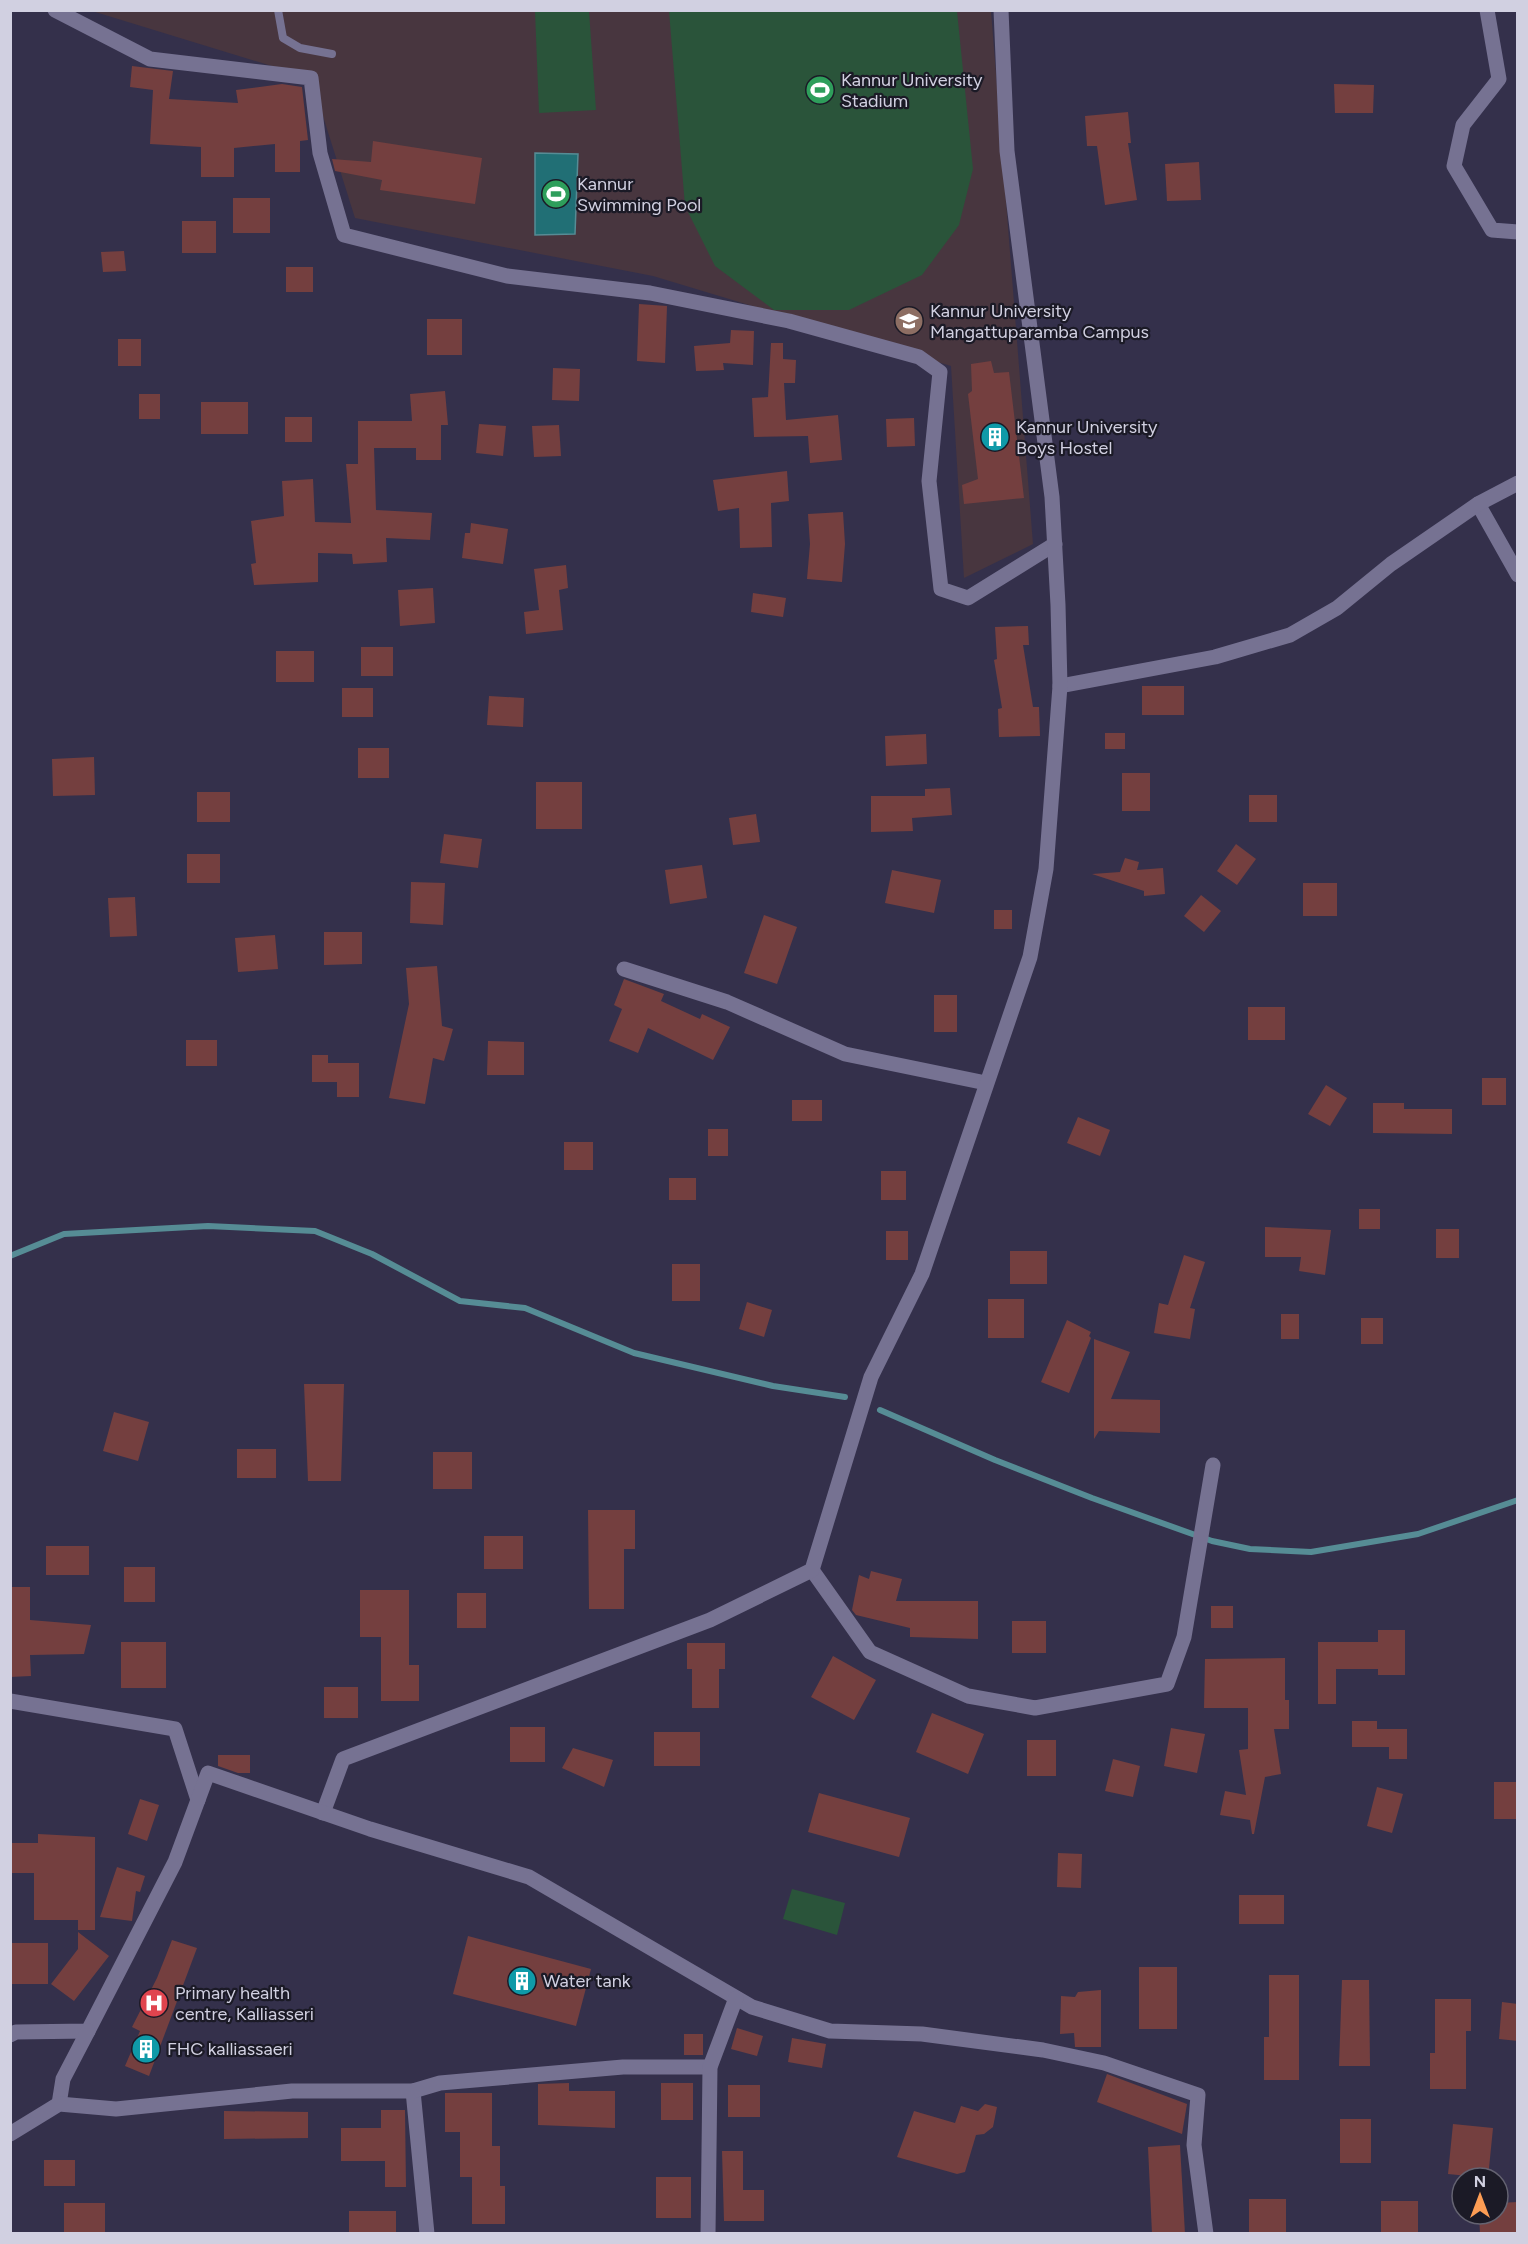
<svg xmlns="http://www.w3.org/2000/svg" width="1528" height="2244" font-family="Figtree,sans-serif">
<rect width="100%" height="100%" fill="#34304b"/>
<path fill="#48363f" d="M92 11H991L1033 544 964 578 951 366 653 276 355 218 311 78Z"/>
<g fill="#2a543a">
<path d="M535 11H589L596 110 539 113Z"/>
<path d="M669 11H957L973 169 959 225 922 275 849 310H774L715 266 685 206Z"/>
<path d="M792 1889 845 1903 837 1935 783 1919Z"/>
</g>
<path fill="#216f75" stroke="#568c95" stroke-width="1.5" d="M535 153 578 154 575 234 535 235Z"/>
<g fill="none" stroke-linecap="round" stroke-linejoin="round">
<g stroke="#568c95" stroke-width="6">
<path d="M10 1256 64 1234 208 1226 315 1231 372 1254 460 1301 525 1308 634 1353 773 1386 845 1397"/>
<path d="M880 1410 995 1460 1092 1498 1212 1541 1250 1549 1311 1552 1418 1534 1518 1500"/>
</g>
</g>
<g fill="#743f3f">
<path d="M132 66 173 71 169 99 238 103 236 90 282 84 302 87 308 140 300 141V172H275V144L234 148V177H201V147L150 144 153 90 130 87Z"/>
<path d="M1334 84 1374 85 1373 113H1335Z"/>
<path d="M1128 112 1131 143H1128L1137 200 1105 205 1097 146H1087L1085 116Z"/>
<path d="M373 141 482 158 475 204 380 190 382 180 335 171 332 159 371 162Z"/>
<path d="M1199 162 1201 200 1167 201 1165 164Z"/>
<rect x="233" y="198" width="37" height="35"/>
<rect x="182" y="221" width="34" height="32"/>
<path d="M124 251 126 271 103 272 101 252Z"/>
<rect x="286" y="267" width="27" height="25"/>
<path d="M639 304 667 306 665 363 637 361Z"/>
<rect x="427" y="319" width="35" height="36"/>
<path d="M731 330 754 331 753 365 723 363 724 370 696 371 694 346 730 343Z"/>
<rect x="118" y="339" width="23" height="27"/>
<path d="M771 343H783V359L796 360 795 383H784L786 420 838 415 842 460 810 463 808 436 754 437 752 398 768 397Z"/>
<path d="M991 361 994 373 1009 372 1024 498 964 504 962 485 978 479 968 394 972 391 971 364Z"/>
<path d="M553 368 580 369 579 401 552 400Z"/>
<path d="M445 391 448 425H441V460H416V448H374L376 510 432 513 430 540 386 538 387 562 353 564 352 554 318 553V582L254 585 251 564 256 563 251 521 284 516 282 481 313 479 315 522 351 523 346 464H358V421H412L410 394Z"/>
<rect x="139" y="394" width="21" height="25"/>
<rect x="201" y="402" width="47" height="32"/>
<rect x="285" y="417" width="27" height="25"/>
<path d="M914 418 915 446 887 447 886 419Z"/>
<path d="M479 424 506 426 503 456 476 453Z"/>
<path d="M559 425 561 456 534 457 532 426Z"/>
<path d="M787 471 789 501 771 503 772 547 740 548 739 508 718 511 713 480Z"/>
<path d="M843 512 845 544 842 582 807 579 810 544 808 514Z"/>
<path d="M471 523 508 529 503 564 462 558 465 533H470Z"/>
<path d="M566 565 568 588 559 590 563 630 526 634 524 612 539 610 534 569Z"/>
<path d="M433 588 435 623 400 626 398 590Z"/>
<path d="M753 593 786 598 783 617 751 612Z"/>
<path d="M1028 626 1029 645H1023L1033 707H1039L1040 736 999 737 998 709 1002 708 994 660 997 659 995 627Z"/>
<rect x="361" y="647" width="32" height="29"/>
<rect x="276" y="651" width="38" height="31"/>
<rect x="1142" y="686" width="42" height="29"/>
<rect x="342" y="688" width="31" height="29"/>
<path d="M489 696 524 698 523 727 487 725Z"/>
<rect x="1105" y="733" width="20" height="16"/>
<path d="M926 734 927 764 886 766 885 736Z"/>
<rect x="358" y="748" width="31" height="30"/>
<path d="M94 757 95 795 53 796 52 759Z"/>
<rect x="1122" y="773" width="28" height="38"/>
<rect x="536" y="782" width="46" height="47"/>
<path d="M950 788 952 815 912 818 913 831 871 832V796H925V789Z"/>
<rect x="197" y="792" width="33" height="30"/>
<rect x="1249" y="795" width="28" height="27"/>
<path d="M756 814 760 842 733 845 729 818Z"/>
<path d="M444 834 482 839 478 868 440 863Z"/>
<path d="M1236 844 1256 859 1237 885 1217 871Z"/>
<rect x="187" y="854" width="33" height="29"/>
<path d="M1125 858 1139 862 1137 870 1163 868 1165 894 1144 896V891L1092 874 1120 872Z"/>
<path d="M702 865 707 898 670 904 665 870Z"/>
<path d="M892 870 941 880 934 913 885 903Z"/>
<path d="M411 882 445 883 443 925 410 923Z"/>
<rect x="1303" y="883" width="34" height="33"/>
<path d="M1201 895 1221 911 1204 932 1184 916Z"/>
<path d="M135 897 137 936 110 937 108 898Z"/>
<rect x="994" y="910" width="18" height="19"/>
<path d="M764 915 797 927 777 984 744 973Z"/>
<path d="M324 932H362V964L324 965Z"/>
<path d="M275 935 278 969 238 972 235 938Z"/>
<path d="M437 966 442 1026 453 1029 444 1061 433 1058 425 1104 389 1098 409 1004 406 968Z"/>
<path d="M624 979 664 994 661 1001 700 1019 702 1014 730 1027 713 1060 648 1028 638 1053 609 1041 622 1009 614 1005Z"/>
<rect x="934" y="995" width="23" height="37"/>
<rect x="1248" y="1007" width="37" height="33"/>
<rect x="186" y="1040" width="31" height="26"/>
<path d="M488 1041 524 1042V1075H487Z"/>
<path d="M312 1055H328V1063H359V1097H337V1082H312Z"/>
<rect x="1482" y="1078" width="24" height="27"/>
<path d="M1326 1085 1347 1098 1330 1126 1308 1114Z"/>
<rect x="792" y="1100" width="30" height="21"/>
<path d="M1373 1103H1404V1109H1452V1134L1373 1133Z"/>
<path d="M1078 1117 1110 1130 1100 1156 1067 1143Z"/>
<rect x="708" y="1129" width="20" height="27"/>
<rect x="564" y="1142" width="29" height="28"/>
<rect x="881" y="1171" width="25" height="29"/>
<rect x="669" y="1178" width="27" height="22"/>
<rect x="1359" y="1209" width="21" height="20"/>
<path d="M1265 1227 1331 1230 1325 1275 1299 1271 1301 1257H1265Z"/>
<rect x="1436" y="1229" width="23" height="29"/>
<rect x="886" y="1231" width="22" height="29"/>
<rect x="1010" y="1251" width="37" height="33"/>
<path d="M1184 1255 1205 1262 1190 1308 1195 1309 1190 1339 1154 1333 1159 1303 1168 1305Z"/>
<rect x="672" y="1264" width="28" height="37"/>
<rect x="988" y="1299" width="36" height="39"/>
<path d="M747 1302 772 1310 764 1337 739 1329Z"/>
<rect x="1281" y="1314" width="18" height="25"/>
<rect x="1361" y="1318" width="22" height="26"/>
<path d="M1067 1320 1091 1332 1089 1336 1091 1338 1069 1393 1041 1382Z"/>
<path d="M1094 1339 1130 1352 1111 1399 1160 1400V1433L1099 1431 1094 1439Z"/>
<path d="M304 1384H344L341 1481H308Z"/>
<path d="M114 1412 149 1422 138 1461 103 1451Z"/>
<rect x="237" y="1449" width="39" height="29"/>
<rect x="433" y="1452" width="39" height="37"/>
<path d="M588 1510H635V1549H624V1609H589Z"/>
<rect x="484" y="1536" width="39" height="33"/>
<rect x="46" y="1546" width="43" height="29"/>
<rect x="124" y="1567" width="31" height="35"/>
<path d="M871 1571 902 1579 896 1601H978V1639L910 1637V1628L856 1615 852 1610 859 1575 869 1579Z"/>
<path d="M10 1587H30V1620L91 1625 84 1654 30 1655 31 1676 10 1677Z"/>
<path d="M360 1590H409V1665H419V1701H381V1637H360Z"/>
<rect x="457" y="1593" width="29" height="35"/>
<rect x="1211" y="1606" width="22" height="22"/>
<rect x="1012" y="1621" width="34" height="32"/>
<path d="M1378 1630H1405V1675H1378V1669H1336V1704H1318V1642H1378Z"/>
<rect x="121" y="1642" width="45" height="46"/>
<path d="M687 1643H725V1669H719V1708H692V1669H687Z"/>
<path d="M833 1656 876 1680 854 1720 811 1697Z"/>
<path d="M1285 1658V1700H1289V1729H1274L1281 1774 1265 1777 1254 1834H1252L1250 1820 1220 1815 1225 1791 1246 1795 1239 1750 1248 1749V1708H1204L1205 1659Z"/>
<rect x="324" y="1687" width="34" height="31"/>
<path d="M932 1713 984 1734 968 1774 916 1752Z"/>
<path d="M1352 1721H1377V1729H1407V1759H1389V1747H1352Z"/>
<rect x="510" y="1727" width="35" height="35"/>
<path d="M1171 1728 1205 1734 1197 1773 1164 1766Z"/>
<rect x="654" y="1732" width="46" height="34"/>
<rect x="1027" y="1740" width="29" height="36"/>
<path d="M573 1748 613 1760 604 1787 562 1768Z"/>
<path d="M218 1755H250V1773H238L218 1766Z"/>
<path d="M1113 1759 1140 1766 1133 1797 1105 1791Z"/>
<rect x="1494" y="1782" width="24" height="37"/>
<path d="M1377 1787 1403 1794 1392 1833 1367 1826Z"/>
<path d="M819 1793 910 1818 899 1857 808 1832Z"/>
<path d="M140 1799 159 1805 147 1841 128 1834Z"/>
<path d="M38 1834 95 1837V1930H78V1920H34V1873H10V1843H38Z"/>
<path d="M1058 1853 1082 1854 1081 1888 1057 1887Z"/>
<path d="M117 1867 145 1876 140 1892 136 1891 132 1921 100 1917Z"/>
<rect x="1239" y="1895" width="45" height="29"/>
<path d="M78 1932 109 1956 74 2001 51 1984 78 1949Z"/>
<path d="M468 1936 591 1969 576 2026 453 1994Z"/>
<path d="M172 1940 197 1948 149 2076 125 2066 140 2031 132 2027 157 1978Z"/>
<rect x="12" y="1943" width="36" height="41"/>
<rect x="1139" y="1967" width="38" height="62"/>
<path d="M1269 1975H1299V2080H1264V2037H1269Z"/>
<path d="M1342 1980H1369L1370 2066H1339Z"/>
<path d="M1101 1990V2047H1075L1074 2033 1060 2034 1061 1996 1075 1997 1078 1992Z"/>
<path d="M1435 1999H1471V2031H1466V2089H1430V2053H1435Z"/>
<path d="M1502 2002 1518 2004V2041L1499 2039Z"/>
<path d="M737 2028 763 2036 757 2056 731 2049Z"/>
<rect x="684" y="2034" width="19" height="21"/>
<path d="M792 2038 826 2044 822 2068 788 2062Z"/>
<path d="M1107 2074 1187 2104 1182 2134 1097 2102Z"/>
<path d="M569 2083V2091H615V2128L538 2125V2084Z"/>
<rect x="661" y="2083" width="32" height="37"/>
<rect x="728" y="2085" width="32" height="32"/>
<path d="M445 2093H492V2146H500V2186H505V2224H472V2177H460V2132H445Z"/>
<path d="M985 2104 997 2107 993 2127 984 2134 976 2135 965 2172 957 2174 897 2157 914 2111 955 2123 961 2106 978 2111Z"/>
<path d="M381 2110H405L406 2187H385V2161H341V2128H381Z"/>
<path d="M224 2111 308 2112V2138L224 2139Z"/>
<rect x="1340" y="2119" width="31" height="44"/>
<path d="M1453 2124 1493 2128 1488 2178 1448 2174Z"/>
<path d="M1180 2145 1185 2234H1152L1148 2147Z"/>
<path d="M722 2151H743V2190H764V2221H724Z"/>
<rect x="44" y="2160" width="31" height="26"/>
<rect x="656" y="2177" width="35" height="41"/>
<rect x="1249" y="2199" width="37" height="35"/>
<rect x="1381" y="2201" width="37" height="33"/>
<path d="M1518 2202V2234H1480L1479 2214H1498V2203Z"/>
<rect x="64" y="2203" width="41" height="31"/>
<rect x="349" y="2211" width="47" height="23"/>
</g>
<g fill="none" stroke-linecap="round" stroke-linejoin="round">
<path stroke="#767292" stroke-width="8" d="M278 10 283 38 300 48 332 54"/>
<g stroke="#767292" stroke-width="15">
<path d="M55 10 150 59 311 78 320 153 344 235 507 276 650 293 789 321 919 357 940 372 929 481 941 589 968 598 1055 544"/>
<path d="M1487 10 1499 79 1463 125 1454 166 1492 230 1518 232"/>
<path d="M1478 504 1518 575"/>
<path d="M1060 686 1215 657 1290 635 1337 608 1391 564 1478 504 1518 483"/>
<path d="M624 969 727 1002 845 1054 986 1083"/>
<path d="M812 1570 870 1652 968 1696 1035 1708 1167 1684 1184 1637 1213 1465"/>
<path d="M10 1701 175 1729 198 1800"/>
<path d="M323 1813 343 1759 710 1620 812 1570 871 1377 922 1274 1030 957 1046 869 1060 686 1058 605 1052 497 1007 151 1001 10"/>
<path d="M10 2035 16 2032 88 2031 175 1862 208 1773 370 1829 529 1877 752 2007 830 2031 922 2034 1043 2050 1104 2063 1198 2095 1194 2145 1206 2234"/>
<path d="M413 2091 427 2234"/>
<path d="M59 2104 63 2079 88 2031"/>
<path d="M10 2134 59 2104 116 2109 292 2091H413L440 2083 623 2067H710"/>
<path d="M708 2234 710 2067 736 1998"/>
</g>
</g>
<defs>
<g id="stadium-disc" transform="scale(1.5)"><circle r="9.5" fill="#2e9e5b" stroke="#1b1a26"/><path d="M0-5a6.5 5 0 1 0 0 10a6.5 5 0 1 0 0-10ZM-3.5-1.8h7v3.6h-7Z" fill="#fff"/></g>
<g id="university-disc" transform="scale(1.5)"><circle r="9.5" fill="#8d6e63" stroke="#1b1a26"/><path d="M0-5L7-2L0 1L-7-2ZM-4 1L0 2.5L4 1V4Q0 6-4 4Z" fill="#fff"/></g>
<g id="building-disc" transform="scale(1.5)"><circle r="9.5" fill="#0f9aa8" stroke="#1b1a26"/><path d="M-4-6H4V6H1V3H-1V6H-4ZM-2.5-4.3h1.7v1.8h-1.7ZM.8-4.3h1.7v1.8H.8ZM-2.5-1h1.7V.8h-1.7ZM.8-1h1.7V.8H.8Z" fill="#fff"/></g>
<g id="hospital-disc" transform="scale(1.5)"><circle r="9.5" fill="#e0444e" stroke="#1b1a26"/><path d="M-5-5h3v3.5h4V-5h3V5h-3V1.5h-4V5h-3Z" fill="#fff"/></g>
</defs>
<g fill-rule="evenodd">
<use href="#stadium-disc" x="820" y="90"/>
<use href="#stadium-disc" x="556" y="194"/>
<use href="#university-disc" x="909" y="321"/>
<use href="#building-disc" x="995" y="437"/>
<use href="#building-disc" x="522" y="1981"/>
<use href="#hospital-disc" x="154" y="2003"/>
<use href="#building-disc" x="146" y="2049"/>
</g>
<g text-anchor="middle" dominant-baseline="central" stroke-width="4.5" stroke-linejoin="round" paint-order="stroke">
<g font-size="18" fill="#d1d0e1" stroke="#1b1a26" text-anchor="start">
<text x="841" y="80">Kannur University<tspan x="841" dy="21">Stadium</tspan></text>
<text x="577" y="184">Kannur<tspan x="577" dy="21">Swimming Pool</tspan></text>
<text x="930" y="311">Kannur University<tspan x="930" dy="21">Mangattuparamba Campus</tspan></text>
<text x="1016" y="427">Kannur University<tspan x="1016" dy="21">Boys Hostel</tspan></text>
<text x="543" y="1981">Water tank</text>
<text x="175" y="1993">Primary health<tspan x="175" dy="21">centre, Kalliasseri</tspan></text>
<text x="167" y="2049">FHC kalliassaeri</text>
</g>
</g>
<rect width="1528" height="2244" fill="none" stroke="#d1d0e1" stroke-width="24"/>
<g transform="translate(1480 2196)"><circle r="28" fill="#1b1a26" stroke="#646371" stroke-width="1.5"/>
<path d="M0-4.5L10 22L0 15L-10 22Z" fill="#fd9d54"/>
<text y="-9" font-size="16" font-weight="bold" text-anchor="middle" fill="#d1d0e1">N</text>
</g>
</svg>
